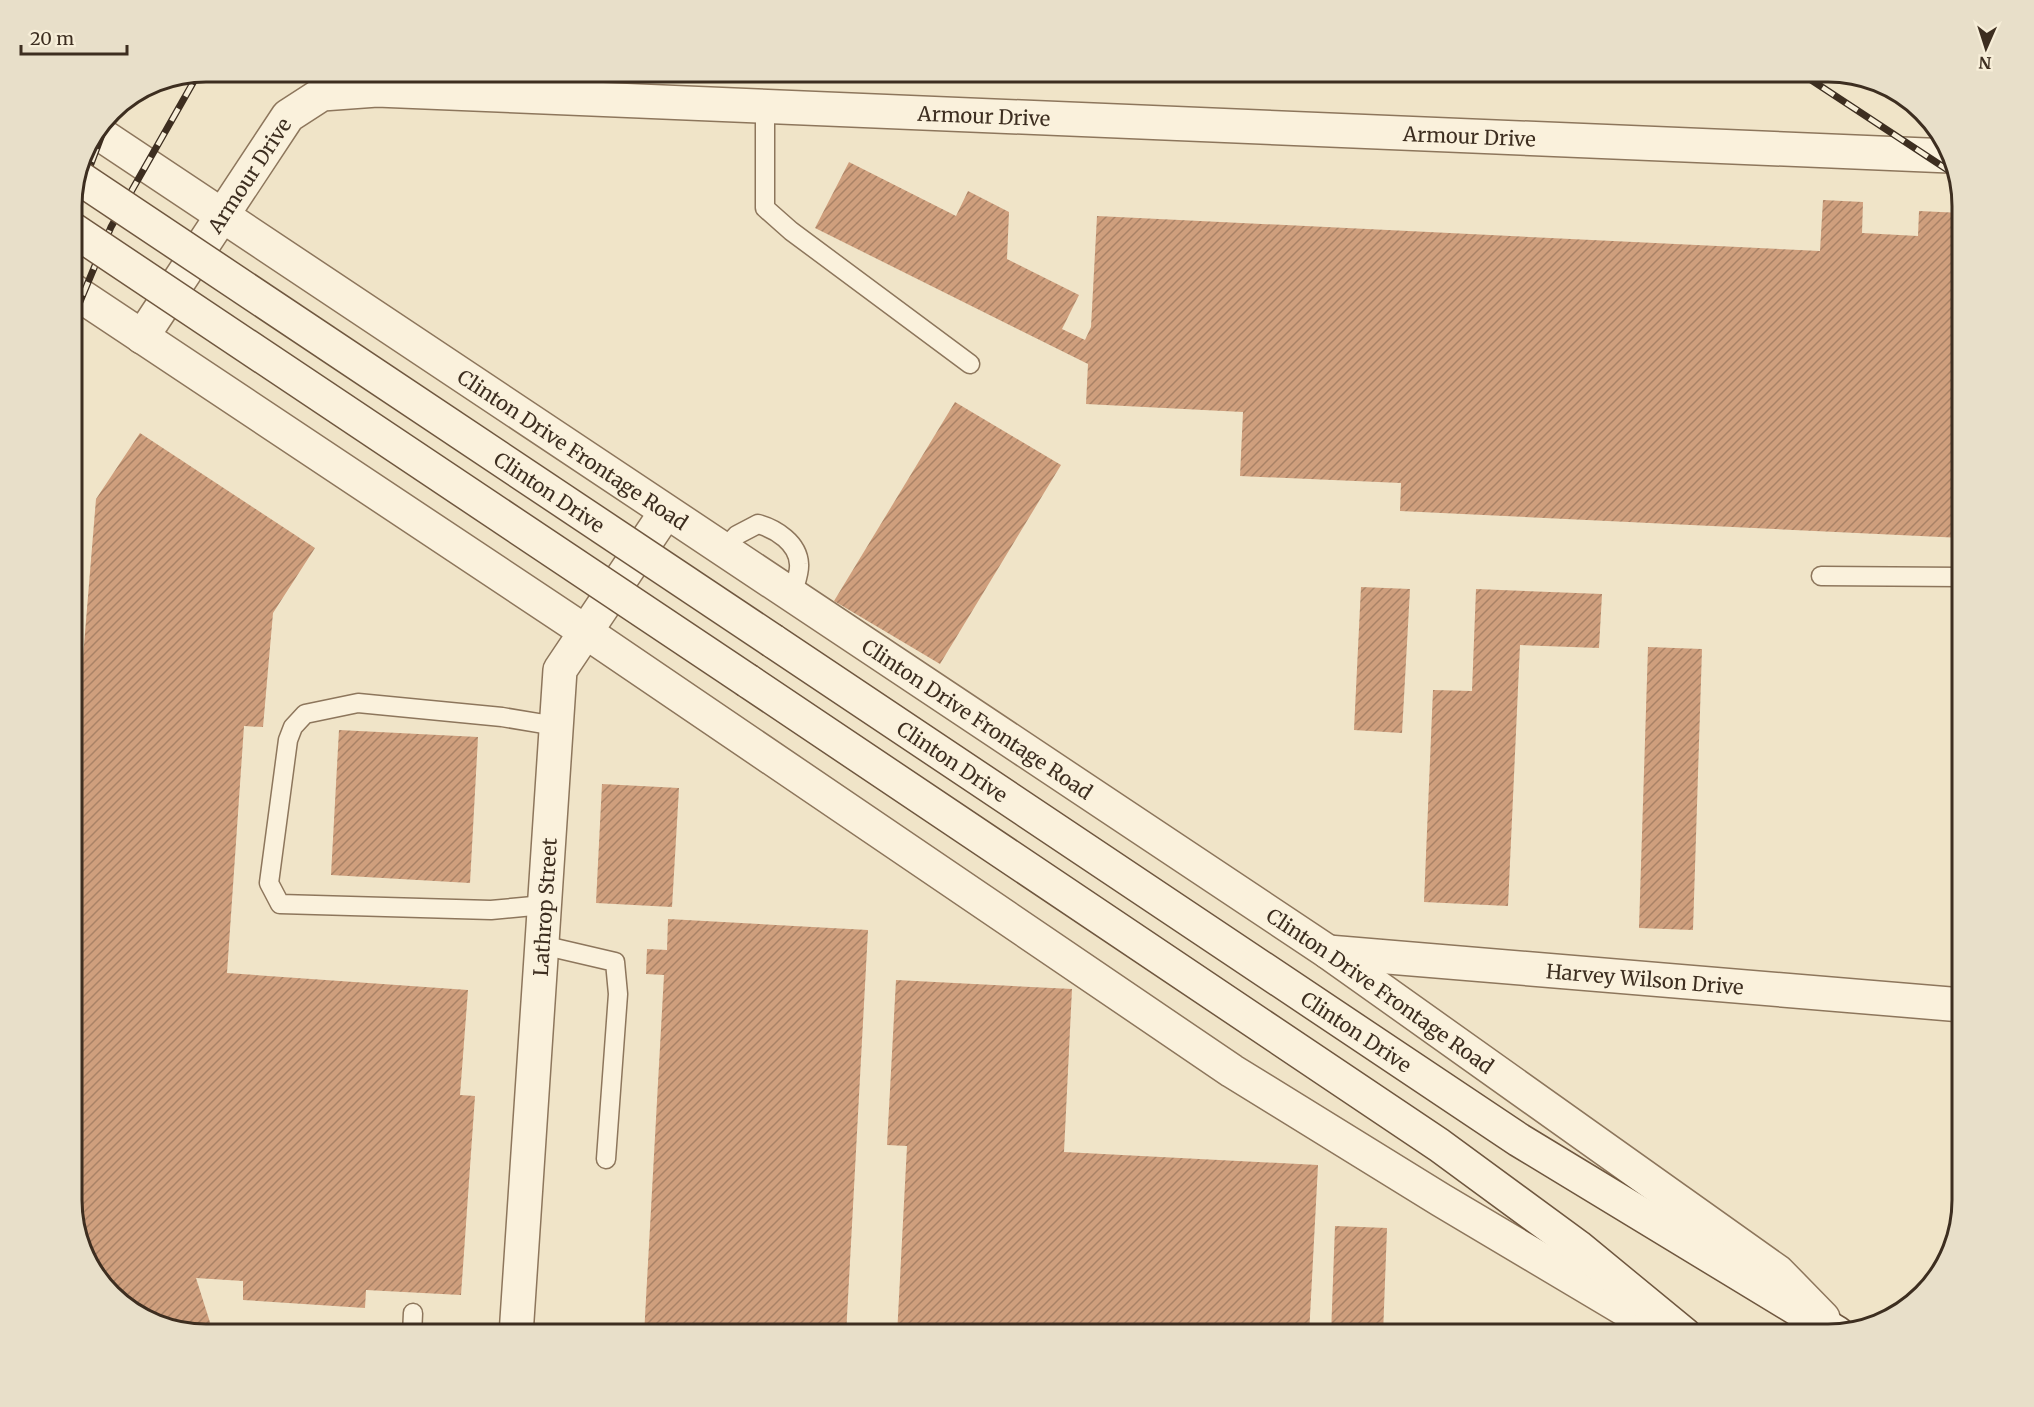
<svg xmlns="http://www.w3.org/2000/svg" width="2034" height="1407" font-family="Merriweather,serif">
<defs>
<pattern id="building-hatch" width="6" height="6" patternUnits="userSpaceOnUse" patternTransform="scale(1.5)"><rect width="6" height="6" fill="#cf9f7d"/><path d="M-1 1l2-2M0 6l6-6M5 7l2-2" fill="none" stroke="#a98266"/></pattern>
</defs>
<rect width="100%" height="100%" fill="#f0e4c8"/>
<g fill="url(#building-hatch)">
<path d="M849 162 956 216 968 191 1009 212 1007 259 1079 295 1062 329 1085 340 1091 327 1097 216 1820 251 1823 200 1863 202 1862 233 1918 236 1919 211 1962 213V538L1400 511 1401 483 1240 476 1243 412 1086 404 1088 364 815 228Z"/>
<path d="M955 402 1061 465 940 664 834 601Z"/>
<path d="M140 433 315 548 273 613 263 727 244 726 227 973 468 990 460 1095 475 1096 461 1295 366 1290 365 1308 243 1300V1281L196 1278 214 1335H207L132 1312 98 1276 91 1264 72 1209V791L96 499Z"/>
<path d="M1361 587 1410 589 1402 733 1354 730Z"/>
<path d="M1476 589 1602 594 1599 648 1520 645 1508 906 1424 902 1433 690 1472 691Z"/>
<path d="M1648 647 1702 649 1693 930 1639 928Z"/>
<path d="M339 730 478 737 470 883 331 875Z"/>
<path d="M602 784 679 788 672 907 596 903Z"/>
<path d="M668 919 868 930 846 1335H644L664 975 646 974 647 949 667 950Z"/>
<path d="M896 980 1072 989 1064 1152 1318 1165 1309 1335H897L907 1146 887 1145Z"/>
<path d="M1335 1226 1387 1228 1383 1335H1331Z"/>
</g>
<g fill="none" stroke-linecap="round" stroke-linejoin="round">
<g stroke="#8d765c" stroke-width="21">
<g id="service">
<path d="M322 94 328 72"/>
<path d="M765 106V208L791 231 970 364"/>
<path d="M723 550 737 535 758 524C776 529 798 543 799 564 800 574 794 586 792 596"/>
<path d="M1821 576 1962 577"/>
<path d="M544 905 491 910 280 904 269 883 288 740 293 727 305 714 358 703 502 717 556 726"/>
<path d="M542 945 615 962 618 994 606 1159"/>
<path d="M412 1335 413 1313"/>
</g>
</g>
<g stroke="#8d765c" stroke-width="36">
<g id="minor">
<path id="s1" d="M1328 952 1962 1005"/>
</g>
</g>
<g stroke="#8d765c" stroke-width="36">
<g id="tertiary">
<path id="s2" d="M97 132 1328 952 1778 1272 1823 1318"/>
<path d="M72 290 586 632 1232 1071 1441 1200 1668 1335"/>
<path id="s3" d="M142 337 288 116 322 94 377 90 1950 156"/>
<path id="s4" d="M516 1335 560 670 666 512"/>
</g>
</g>
<g stroke="#6f573f" stroke-width="36">
<g id="secondary">
<path id="s5" d="M773 641 1519 1140 1837 1333"/>
<path d="M748 681 1439 1145 1578 1247 1685 1335"/>
</g>
</g>
<use href="#service" stroke="#faf1dc" stroke-width="18"/>
<use href="#minor" stroke="#faf1dc" stroke-width="33"/>
<use href="#tertiary" stroke="#faf1dc" stroke-width="33"/>
<use href="#secondary" stroke="#faf1dc" stroke-width="33"/>
<g stroke="#3d2e20" stroke-width="7">
<g id="rail">
<path d="M1799 72 1954 174"/>
<path d="M72 214 109 116"/>
<path d="M72 321 111 227 198 74"/>
</g>
</g>
<use href="#rail" stroke="#f7eed8" stroke-width="4.5" stroke-dasharray="14" stroke-linecap="butt"/>
<g stroke="#6f573f" stroke-width="36" stroke-linecap="butt">
<g id="secondary-bridge">
<path id="s6" d="M78 177 773 641"/>
<path d="M72 229 748 681"/>
</g>
</g>
<use href="#secondary-bridge" stroke="#faf1dc" stroke-width="33"/>
</g>
<g text-anchor="middle" dominant-baseline="central" stroke-width="6" stroke-linejoin="round" paint-order="stroke">
<g font-size="20" fill="#3d2e20" stroke="#f7eed8">
<text stroke="none"><textPath href="#s3" startOffset="968">Armour Drive</textPath></text>
<text stroke="none"><textPath href="#s3" startOffset="1454">Armour Drive</textPath></text>
<text stroke="none"><textPath href="#s3" startOffset="194">Armour Drive</textPath></text>
<text stroke="none"><textPath href="#s2" startOffset="572">Clinton Drive Frontage Road</textPath></text>
<text stroke="none"><textPath href="#s6" startOffset="567">Clinton Drive</textPath></text>
<text stroke="none"><textPath href="#s2" startOffset="1058">Clinton Drive Frontage Road</textPath></text>
<text stroke="none"><textPath href="#s5" startOffset="216">Clinton Drive</textPath></text>
<text stroke="none"><textPath href="#s4" startOffset="429">Lathrop Street</textPath></text>
<text stroke="none"><textPath href="#s1" startOffset="318">Harvey Wilson Drive</textPath></text>
<text stroke="none"><textPath href="#s2" startOffset="1544">Clinton Drive Frontage Road</textPath></text>
<text stroke="none"><textPath href="#s5" startOffset="702">Clinton Drive</textPath></text>
</g>
</g>
<path d="M0 0H2034V1407H0ZM206 82H1828A124 124 0 0 1 1952 206V1200A124 124 0 0 1 1828 1324H206A124 124 0 0 1 82 1200V206A124 124 0 0 1 206 82Z" fill="#e8dfc9" fill-rule="evenodd"/>
<path fill="none" stroke="#3d2e20" stroke-width="3" d="M206 82H1828A124 124 0 0 1 1952 206V1200A124 124 0 0 1 1828 1324H206A124 124 0 0 1 82 1200V206A124 124 0 0 1 206 82Z"/>
<g transform="translate(1986 48) rotate(183)" stroke="#f7eed8" stroke-width="4.5" paint-order="stroke">
<path d="M0-4.5L10 22L0 15L-10 22Z" fill="#3d2e20"/>
<text y="-9" font-size="16" font-weight="bold" text-anchor="middle" fill="#3d2e20">N</text>
</g>
<path d="M21 45v9h106v-9" fill="none" stroke="#3d2e20" stroke-width="3"/>
<text x="30" y="45" font-size="18" fill="#3d2e20" stroke="#f7eed8" stroke-width="4.5" paint-order="stroke">20 m</text>
</svg>
